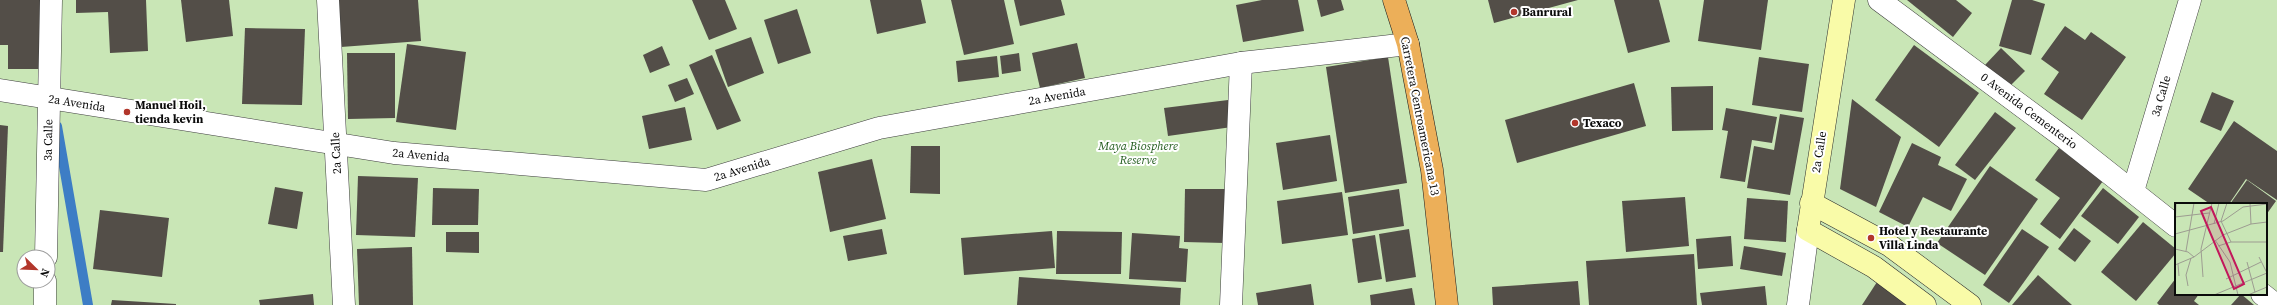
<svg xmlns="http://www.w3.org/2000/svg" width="2277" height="305" font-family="'Source Serif 4',serif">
<rect width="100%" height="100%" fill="#fefdea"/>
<path fill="#c9e6b6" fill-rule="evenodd" d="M0 0H2277V305H0ZM2176 204H2266V294H2176ZM24 257H48V281H24Z"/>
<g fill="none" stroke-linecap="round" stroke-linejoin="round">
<path stroke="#3d7dc5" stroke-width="10" d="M57 126 88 305"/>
</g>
<g fill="#534e48">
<path d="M0 0H42L41 69H8V45H0Z"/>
<path d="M76 0H146L148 51 110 53 108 12 76 13Z"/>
<path d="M181 0H229L233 36 186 42Z"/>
<path d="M338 0H418L421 41 341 47Z"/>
<path d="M692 0H725L737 29 709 40Z"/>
<path d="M870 0H921L926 23 877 34Z"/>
<path d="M951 0H1004L1014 44 964 55Z"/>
<path d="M1014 0H1061L1065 15 1020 26Z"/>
<path d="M1262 0H1298L1304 31 1243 42 1236 5Z"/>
<path d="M1317 0H1341L1344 10 1321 17Z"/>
<path d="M1488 0H1578L1494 23Z"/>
<path d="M1614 0H1659L1670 42 1628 53Z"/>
<path d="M1704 0H1768L1761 50 1698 41Z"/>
<path d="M1907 0H1956L1972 13 1953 37Z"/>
<path d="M2012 0H2032L2045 4 2031 55 1999 46Z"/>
<path d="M797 9 811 53 778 64 764 20Z"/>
<path d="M2065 26 2085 40 2091 32 2126 57 2082 120 2044 94 2059 72 2041 59Z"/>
<path d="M245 28 305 29 302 105 242 104Z"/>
<path d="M751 37 764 73 728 87 715 50Z"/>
<path d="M1077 43 1085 78 1040 88 1032 53Z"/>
<path d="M407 44 466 52 456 130 396 122Z"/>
<path d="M1914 45 1979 93 1939 147 1875 100Z"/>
<path d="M662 46 670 65 650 73 643 55Z"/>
<path d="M2001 48 2025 71 2009 87 1985 65Z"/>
<path d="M347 53H395V118L348 119Z"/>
<path d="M1019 53 1021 71 1002 74 1000 56Z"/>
<path d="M712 55 741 121 717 130 689 65Z"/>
<path d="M997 56 999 77 958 82 956 61Z"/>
<path d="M1388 57 1407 183 1345 193 1326 67Z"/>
<path d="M1759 57 1809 64 1802 112 1752 105Z"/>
<path d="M687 78 694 94 675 102 668 85Z"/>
<path d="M1634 83 1646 126 1517 163 1505 120Z"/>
<path d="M1713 86V130L1672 131 1671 87Z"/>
<path d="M2212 92 2234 101 2221 131 2200 122Z"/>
<path d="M1852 99 1901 137 1876 207 1840 189Z"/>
<path d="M1228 100 1232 127 1168 136 1164 108Z"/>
<path d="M685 107 692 140 649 149 642 116Z"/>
<path d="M1726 108 1777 117 1772 143 1752 140 1745 182 1720 178 1728 131 1722 130Z"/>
<path d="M1995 112 2016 128 1975 180 1955 165Z"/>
<path d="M1780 114 1804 118 1790 195 1747 188 1754 146 1774 150Z"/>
<path d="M2234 121 2277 151V200L2246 179 2229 204H2210L2188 189Z"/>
<path d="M0 125 8 126 3 252H0Z"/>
<path d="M1330 135 1337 181 1283 190 1276 143Z"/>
<path d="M1912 143 1941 157 1938 165 1967 179 1951 211 1923 197 1908 227 1879 212Z"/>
<path d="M911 146H940V194L910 193Z"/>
<path d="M2059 148 2103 181 2060 239 2040 224 2060 198 2035 180Z"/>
<path d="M872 159 886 219 830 232 818 172Z"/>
<path d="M1990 166 2038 199 1985 275 1937 243Z"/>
<path d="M358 176 418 178 415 237 356 235Z"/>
<path d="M2247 180 2276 201 2266 215V204H2230Z"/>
<path d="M275 187 303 192 297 229 268 224Z"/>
<path d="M433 188 479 189 478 225H432Z"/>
<path d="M2103 188 2139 217 2118 244 2081 216Z"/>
<path d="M1185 189H1227L1225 243 1184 242Z"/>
<path d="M1399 189 1404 226 1353 234 1348 197Z"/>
<path d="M1342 192 1348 235 1282 244 1277 201Z"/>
<path d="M1685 197 1689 246 1626 252 1622 201Z"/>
<path d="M1747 198 1788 201 1786 242 1744 239Z"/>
<path d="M100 210 169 218 162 277 93 269Z"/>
<path d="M2143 222 2176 249V253L2136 301 2101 272Z"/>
<path d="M2074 228 2091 241 2075 262 2058 249Z"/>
<path d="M882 229 887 254 848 261 843 236Z"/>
<path d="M1409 229 1416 277 1386 282 1379 234Z"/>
<path d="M2022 229 2049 247 2009 303 1983 285Z"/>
<path d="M1052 231 1055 268 964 275 961 238Z"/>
<path d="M1057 231 1122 232 1121 274H1056Z"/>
<path d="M446 232H479V253L446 252Z"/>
<path d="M1132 233 1180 236 1179 248 1188 249 1186 282 1129 279Z"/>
<path d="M1375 235 1382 279 1358 283 1352 239Z"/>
<path d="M1731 236 1733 266 1698 269 1696 239Z"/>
<path d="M1744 246 1786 253 1782 276 1740 269Z"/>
<path d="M412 247 413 305H359L357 249Z"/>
<path d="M1694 254 1697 305H1589L1586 261Z"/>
<path d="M2038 275 2072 305H2012Z"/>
<path d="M1019 277 1181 288 1180 305H1017Z"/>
<path d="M2176 278V294H2199L2194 301 2199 305H2159L2157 303Z"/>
<path d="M1578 281 1580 305H1493L1492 287Z"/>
<path d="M1877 282 1907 305H1862Z"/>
<path d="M1311 284 1314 305H1258L1256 293Z"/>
<path d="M1765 286 1767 305H1702L1700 293Z"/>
<path d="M1412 288 1415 305H1371L1370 295Z"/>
<path d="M313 294 314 305H260L259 300Z"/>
<path d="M2241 294 2254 305H2231Z"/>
<path d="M112 300 176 304V305H111Z"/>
</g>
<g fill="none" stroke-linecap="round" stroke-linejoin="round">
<g stroke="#3e3e3e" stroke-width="23">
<g id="street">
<path d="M328 0 344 305"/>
<path d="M1879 0 2066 139 2176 226"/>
<path d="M0 90 394 153 706 180 879 128 1241 63 1408 44"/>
<path d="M2133 191 2190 0"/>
<path d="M46 257 51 0"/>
<path d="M2262 294 2276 305"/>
<path d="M45 305V281"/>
<path d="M1231 305 1241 63"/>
<path d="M1798 305 1808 230"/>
</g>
</g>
<g stroke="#2d2d2d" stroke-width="23">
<g id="secondary">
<path d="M1844 0 1808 230 1874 267 1925 305"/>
<path d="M1811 203 1889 245 1970 305"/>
</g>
</g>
<g stroke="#1c1c1c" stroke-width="23">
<path id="highway" d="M1394 0 1408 44 1432 170 1447 305"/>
</g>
<use href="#street" stroke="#fff" stroke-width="22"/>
<use href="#secondary" stroke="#f9fba8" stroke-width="22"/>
<use href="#highway" stroke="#ecaf59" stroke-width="22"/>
</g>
<g fill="#b2362b" stroke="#fff" stroke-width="1.5">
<circle cx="1514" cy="12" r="4"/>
<circle cx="127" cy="112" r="4"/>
<circle cx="1575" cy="123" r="4"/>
<circle cx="1871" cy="238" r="4"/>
</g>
<g text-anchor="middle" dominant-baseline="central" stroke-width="4" stroke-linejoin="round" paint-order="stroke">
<g font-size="12" font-weight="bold" fill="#0b0b0b" stroke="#fff" text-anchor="start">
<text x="1522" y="12">Banrural</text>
<text x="135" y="105">Manuel Hoil,<tspan x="135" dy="14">tienda kevin</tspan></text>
<text x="1583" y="123">Texaco</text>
<text x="1879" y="231">Hotel y Restaurante<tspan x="1879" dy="14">Villa Linda</tspan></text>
</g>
<g font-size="12" fill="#0b0b0b" stroke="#fff">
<text transform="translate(1057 96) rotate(-10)">2a Avenida</text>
<text transform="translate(2161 96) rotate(-74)">3a Calle</text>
<text transform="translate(77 103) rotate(9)">2a Avenida</text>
<text transform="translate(2029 111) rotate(37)">0 Avenida Cementerio</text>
<text transform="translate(1420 116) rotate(79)">Carretera Centroamericana 13</text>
<text transform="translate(48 140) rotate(-89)">3a Calle</text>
<text transform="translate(1819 152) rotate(-81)">2a Calle</text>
<text transform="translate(336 153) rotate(-93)">2a Calle</text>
<text transform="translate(421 155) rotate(5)">2a Avenida</text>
<text transform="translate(742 169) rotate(-17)">2a Avenida</text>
</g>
<g font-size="12" font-style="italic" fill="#255e20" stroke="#fff">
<text x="1138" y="146">Maya Biosphere<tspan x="1138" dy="14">Reserve</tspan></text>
</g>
</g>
<g transform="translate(2175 203)">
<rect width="92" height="92" fill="#fefdea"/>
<path d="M0 0H92V92H0Z" fill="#c9e6b6"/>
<path fill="none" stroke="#9d9c91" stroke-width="1" d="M52 0 46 18 56 39M75 0 76 21M0 14 34 10M39 21 44 0M0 28 1 0M0 31 48 18 68 4 92 1M40 37 55 59 63 92M43 43 56 39H92M0 46 13 49 19 54M11 48 19 0M84 54 92 70M72 59 80 89M3 61 4 73M0 62 19 54 48 32 76 21 92 19M28 74 26 46 37 0M51 76 86 59M13 83 11 72 16 55M39 92 92 70M73 92 92 84"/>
<path fill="#c2185b" fill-opacity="0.15" stroke="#c2185b" stroke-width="2" d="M36 4 69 81 59 86 26 8Z"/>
<rect width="92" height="92" fill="none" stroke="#0b0b0b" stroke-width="2"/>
</g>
<g transform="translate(36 269) rotate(113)"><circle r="19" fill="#ffffff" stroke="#9d9d9d"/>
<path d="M0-3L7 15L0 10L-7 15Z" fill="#b2362b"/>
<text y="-6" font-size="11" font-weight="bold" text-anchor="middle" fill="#0b0b0b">N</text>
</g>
</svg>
